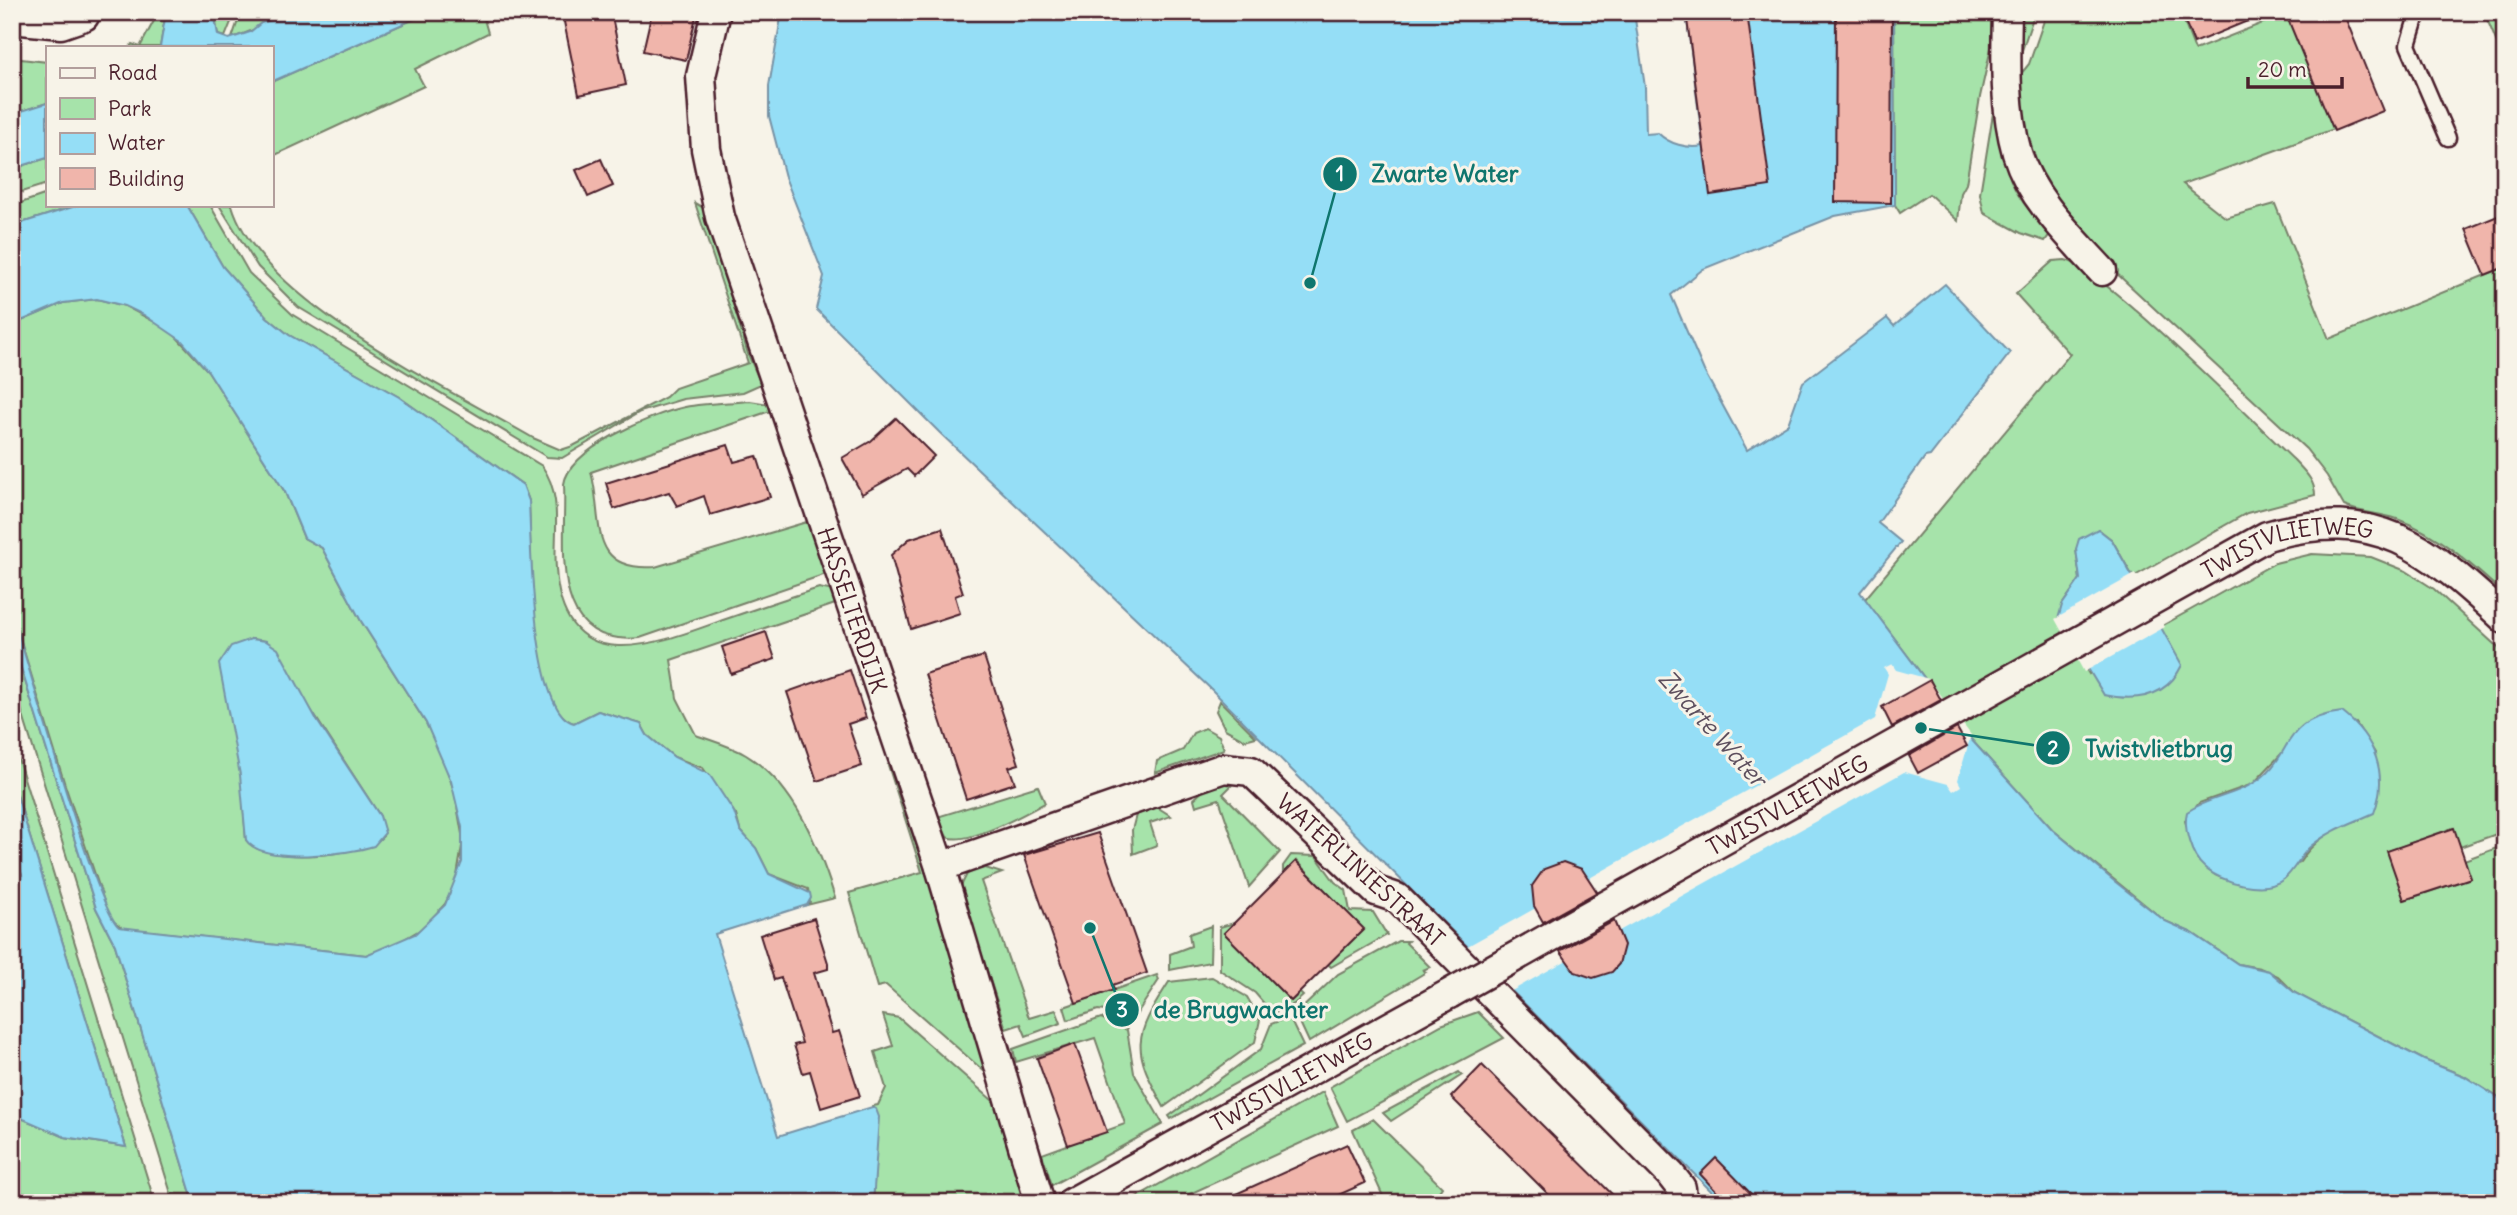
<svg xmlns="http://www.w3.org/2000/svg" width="2517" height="1215" font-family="Delius,sans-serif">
<rect width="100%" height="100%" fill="#f7f3e8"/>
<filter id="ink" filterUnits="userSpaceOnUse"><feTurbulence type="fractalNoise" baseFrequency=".0143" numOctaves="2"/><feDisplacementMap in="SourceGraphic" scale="14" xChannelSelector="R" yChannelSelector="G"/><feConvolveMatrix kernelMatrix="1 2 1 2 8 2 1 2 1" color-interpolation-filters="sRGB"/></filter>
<g filter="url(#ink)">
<g fill="#a6e3aa" stroke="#78816a" stroke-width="2" fill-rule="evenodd">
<path d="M148 12H166L160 47H130L132 44 140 47 156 17Z"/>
<path d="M214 12H235L225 37 218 35Z"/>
<path d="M241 12H297C274 20 254 31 232 38Z"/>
<path d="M430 12H482L488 33 415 69 424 86 271 157V82Z"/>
<path d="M1894 12H1999L1980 97 1966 184 1961 193 1958 221 1929 194 1900 213 1895 205Z"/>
<path d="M2014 12H2035L2016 68Z"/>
<path d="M2047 12H2180L2195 50 2288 13 2334 129 2183 184 2226 218 2275 204 2329 339 2505 267V595C2473 566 2439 534 2397 519 2380 513 2360 513 2344 506L2327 476 2306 449 2113 270 2060 203 2034 158 2025 134 2016 80 2029 64Z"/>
<path d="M2484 12H2505V62Z"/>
<path d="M12 58 47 62V103L12 114Z"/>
<path d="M1996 110C2007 172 2004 186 2050 234L2045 241 2021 233 1984 213 1980 194 1993 113Z"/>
<path d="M47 158V184L12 195V169Z"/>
<path d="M47 194V205H79L12 226V206Z"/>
<path d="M695 203 705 209 748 354 761 384 743 392 683 399 640 412 562 458 547 457 298 307 258 267 219 205H232C261 302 448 388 533 438L561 450 573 446 666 397 675 388 748 363Z"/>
<path d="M187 205H210L249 273 293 315 542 466C564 497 553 534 556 569 563 681 655 645 723 620 755 609 787 598 819 588L834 591 838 603 671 660 677 698 696 735C712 741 731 746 746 755 794 784 819 847 835 898L807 905 810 902 808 889 769 874 756 848 740 830 736 815 703 768 674 757 647 735 641 724 598 711 574 723C529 712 531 540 529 501L523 485 399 397 289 335 267 317 223 267Z"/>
<path d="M2065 260C2101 267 2257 425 2294 460 2304 471 2315 480 2315 495L2247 513 2133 577 2112 540 2098 529 2076 549 2080 579 2062 605V631L2089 674 2160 627 2275 563 2312 554 2371 557 2406 571 2434 589 2505 654V831L2460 847 2453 828 2388 851 2405 900 2470 878 2464 860 2505 845V1102L2464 1076 2424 1060 2295 993 2278 976 2260 968 2238 964 2192 933 2165 921 2053 830 1968 736 1865 599 2070 354 2016 294 2053 261ZM2356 723 2375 753 2359 820C2336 825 2312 842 2300 862 2235 882 2207 901 2185 821L2199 803 2253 784 2282 753Z"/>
<path d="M97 299 125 306 170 330 208 371 285 492 304 538 322 548 361 621 426 723 442 755 455 794 463 840 456 882 445 904 423 928 394 945 366 955 123 928 110 919 65 785 12 612V325L63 303ZM251 639 266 641 380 816 383 836C366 857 262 865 246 840L241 775Z"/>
<path d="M750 401 768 404 770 411 591 472C604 517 585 572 655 567L810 521 826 574 640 638C545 648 567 543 564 484 569 449 652 414 685 407 706 403 729 403 750 401Z"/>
<path d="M12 639 96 908 115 945 194 1203H174L12 680Z"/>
<path d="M1220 701 1256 737 1245 740 1225 729 1216 711Z"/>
<path d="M1205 728 1219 736 1224 749 1155 773 1157 761 1183 750 1193 733Z"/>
<path d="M12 739 155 1203H12V1114L65 1137 126 1147 12 779Z"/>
<path d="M892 764 991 1072 986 1073 886 985 877 987 849 893 922 872 888 765Z"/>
<path d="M1230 778 1234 783 1223 794 1280 852 1249 887 1219 799 1196 806 1194 799 1211 783Z"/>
<path d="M1038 786 1045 803C1025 814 968 846 947 837L937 817Z"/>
<path d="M1157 807 1171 816 1150 823 1157 845 1133 854 1132 830 1136 815Z"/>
<path d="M1291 855 1316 856 1335 882 1346 890 1350 911 1373 912 1387 935 1331 967 1328 964 1363 930 1297 861 1283 875V866Z"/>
<path d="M982 867 1002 873 981 881 1029 1018 1056 1010 1061 1023 1026 1036 1021 1024 1006 1029 960 888 967 874Z"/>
<path d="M1234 923 1224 933 1291 1001 1300 993 1303 996 1294 1004 1273 1014 1255 993 1220 970V927Z"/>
<path d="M1211 926 1210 962 1170 970V954L1191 946 1189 934Z"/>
<path d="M1398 941H1408L1406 943 1430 967 1423 970 1426 972 1309 1042 1296 1014 1338 974Z"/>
<path d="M1157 975 1159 980 1136 1015 1098 1010 1068 1020 1064 1007Z"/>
<path d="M1212 977 1247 997 1260 1020 1255 1042 1164 1107C1131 1048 1133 1038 1169 982Z"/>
<path d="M1478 1012 1504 1038 1347 1121 1330 1087 1441 1025Z"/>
<path d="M883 1015 899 1018 1000 1107 1028 1200 1023 1203H873L875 1165 872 1106 878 1105 886 1088 875 1052 893 1046Z"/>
<path d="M1289 1017 1303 1046 1171 1119 1169 1116 1261 1049 1271 1024Z"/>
<path d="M1101 1018 1127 1030 1134 1073 1163 1124 1052 1185 1042 1154 1125 1124 1095 1038 1016 1062 1013 1049Z"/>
<path d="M1459 1072 1462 1075 1391 1121 1383 1113Z"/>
<path d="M1323 1092 1338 1126 1170 1203H1126Z"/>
<path d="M1373 1119 1442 1187 1431 1203H1386L1353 1130Z"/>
</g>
<g fill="#95def6" stroke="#7792a5" stroke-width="2">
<path d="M166 12H214L218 35 229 39 250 32 261 23 297 12H430L271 82V47H160Z"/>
<path d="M782 12H1634L1645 87 1646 134 1658 133C1669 144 1687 149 1703 146L1686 12H1894L1895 205 1835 216 1703 269 1671 295 1704 371 1747 450 1788 424 1803 382 1887 318 1894 326 1945 284 2010 353 1930 456 1925 457 1878 523 1901 542 1860 592 1968 736 2053 830 2113 880 2165 921 2192 933 2238 964 2269 971 2295 993 2424 1060 2464 1076 2505 1102V1203H1723L1212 690 940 433 816 309 824 276 785 177 769 116V86Z"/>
<path d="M47 103V158L12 169V114Z"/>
<path d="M79 205H187L223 267 267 317 289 335 399 397 523 485 529 501C531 539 531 713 574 723L598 711 641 724 647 735 674 757 709 774 734 812 740 830 756 848 769 874 810 893 811 898 807 905 715 934 778 1136 872 1107 876 1109 879 1117 873 1203H194L115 945 96 908 12 639V612C26 656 96 910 119 927L366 955 415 934 445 905 462 862V827L451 781 426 723 361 621 322 548 304 538 285 492 208 371 182 341 144 315 125 306 97 299 63 303 12 325V226Z"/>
<path d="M2098 529 2112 540 2182 665C2167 697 2137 702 2104 695L2058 619 2062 605 2080 579 2076 549 2079 539Z"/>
<path d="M251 639 266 641 278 649 318 722 380 816 385 833 374 846C349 854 262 865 246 840L240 775 219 664 231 646Z"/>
<path d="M2342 712C2375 738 2389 774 2374 813 2352 823 2330 830 2311 846 2301 854 2295 870 2284 879 2264 895 2220 882 2204 867 2191 856 2183 828 2187 812 2207 798 2232 796 2252 784 2296 758 2276 720 2342 712Z"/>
<path d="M12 779 126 1147 65 1137 12 1114V876L22 875 12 845Z"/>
</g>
<g fill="#f7f3e8">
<path d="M2135 574 2165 627 2084 672 2055 619Z"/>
<path d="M1892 664 1896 670 1929 679 1971 735 1958 780 1961 786 1953 791 1948 784 1904 772 1508 993 1464 948 1875 719 1888 674 1884 668Z"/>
</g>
<g fill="#f0b5ab" stroke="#4a1f2b" stroke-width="2">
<path d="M562 12H611L626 85 579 95Z"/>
<path d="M652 12H697L686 60 643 51Z"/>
<path d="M1686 12H1747L1770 186 1710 195Z"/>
<path d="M1836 12H1892L1891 203 1835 202Z"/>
<path d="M2181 12H2267V13L2194 43Z"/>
<path d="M2285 12H2343L2383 111 2334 131Z"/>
<path d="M601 159 613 186 588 197 576 170Z"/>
<path d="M2505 213V267L2485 275 2466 229Z"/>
<path d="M896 418 934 456 914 476 907 469 862 494 842 458 871 441Z"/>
<path d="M728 445 734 462 757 456 770 497 710 515 704 496 677 506 669 492 614 509 606 483Z"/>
<path d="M942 528 963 593 955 596 960 613 911 629 891 555 909 539Z"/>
<path d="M766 632 775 659 731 674 722 647Z"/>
<path d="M984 656 1019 764 1009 767 1015 783 966 799 925 674Z"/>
<path d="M850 670 866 718 848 724 862 766 817 781 787 692Z"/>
<path d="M1930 680 1941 700 1892 727 1882 707Z"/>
<path d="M1957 728 1967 746 1918 773 1909 756Z"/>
<path d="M2454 828 2471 878 2404 900 2387 851Z"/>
<path d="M1098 833 1147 973 1112 985 1114 990 1076 1003 1024 855Z"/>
<path d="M1296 861 1364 929 1291 1001 1224 933Z"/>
<path d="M1563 862 1582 869 1597 892 1543 922 1534 906 1532 886 1544 869Z"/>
<path d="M814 918 828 963V969L814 973 832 1033 839 1031 860 1096 821 1108 810 1071 803 1073 794 1045 802 1043 781 978 774 980 760 935Z"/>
<path d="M1614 921 1624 945 1619 964 1612 972 1593 978 1575 972 1560 951Z"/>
<path d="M1075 1044 1107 1132 1068 1145 1037 1058Z"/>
<path d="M1482 1065 1537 1120 1621 1203H1557L1451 1097Z"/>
<path d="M1347 1144 1365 1183 1321 1203H1216Z"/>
<path d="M1716 1158 1760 1203H1727L1700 1174Z"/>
</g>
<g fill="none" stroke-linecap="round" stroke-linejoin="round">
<g stroke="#4a1f2b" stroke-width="19">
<path id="service" d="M2418 12 2408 45 2448 138"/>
</g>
<g stroke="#4a1f2b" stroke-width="33">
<g id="minor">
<path id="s1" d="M716 12 701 76 706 149 720 217 940 867 1040 1203"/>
<path d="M2007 12C2006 58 2004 108 2017 153 2031 199 2071 237 2102 271"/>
<path d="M12 19 61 24 84 16 86 12"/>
<path d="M940 867 1224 768 1251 771 1376 891 1397 898 1670 1174 1681 1188 1682 1203"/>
<path id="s2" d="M1602 908 2267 536C2377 504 2428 548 2505 619"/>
<path id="s3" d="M1071 1203 1449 994"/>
</g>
</g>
<use href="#service" stroke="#f7f3e8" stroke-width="14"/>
<use href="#minor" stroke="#f7f3e8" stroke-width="28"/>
<g stroke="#4a1f2b" stroke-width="33" stroke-linecap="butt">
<path id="minor-bridge" d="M1449 994 1602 908"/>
</g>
<use href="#minor-bridge" stroke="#f7f3e8" stroke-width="28"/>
</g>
</g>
<g text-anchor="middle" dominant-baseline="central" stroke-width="6" stroke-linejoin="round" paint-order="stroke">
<g font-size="23" fill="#4a1f2b" stroke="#f7f3e8">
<text stroke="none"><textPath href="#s2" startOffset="779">TWISTVLIETWEG</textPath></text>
<text stroke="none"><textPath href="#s1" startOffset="623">HASSELTERDIJK</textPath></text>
<text stroke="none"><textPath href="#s2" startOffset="212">TWISTVLIETWEG</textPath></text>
<text transform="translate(1361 870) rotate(42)">WATERLINIESTRAAT</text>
<text stroke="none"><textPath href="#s3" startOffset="252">TWISTVLIETWEG</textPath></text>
</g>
<g font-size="24" font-style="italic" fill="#5d4f5e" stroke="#f7f3e8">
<text transform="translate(1713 728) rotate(48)">Zwarte Water</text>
</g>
</g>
<path fill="none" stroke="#0f766e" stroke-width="2.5" d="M1310 283L1340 174M1921 728L2053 748M1090 928L1122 1010"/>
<g fill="#0f766e" stroke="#f7f3e8" stroke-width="2.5">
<circle cx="1310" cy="283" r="7"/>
<circle cx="1921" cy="728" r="7"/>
<circle cx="1090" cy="928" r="7"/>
<circle cx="1340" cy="174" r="18"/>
<circle cx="2053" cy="748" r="18"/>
<circle cx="1122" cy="1010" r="18"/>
</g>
<g font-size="21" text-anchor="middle" font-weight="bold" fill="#fff">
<text x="1340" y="181">1</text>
<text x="2053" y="756">2</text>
<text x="1122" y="1017">3</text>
</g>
<g font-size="24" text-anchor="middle" font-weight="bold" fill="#0f766e" stroke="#f7f3e8" stroke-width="6" stroke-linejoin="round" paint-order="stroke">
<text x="1445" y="182">Zwarte Water</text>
<text x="2159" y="757">Twistvlietbrug</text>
<text x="1241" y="1018">de Brugwachter</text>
</g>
<rect width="2517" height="1215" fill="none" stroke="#f7f3e8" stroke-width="42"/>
<rect x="21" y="21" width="2475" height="1173" fill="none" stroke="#4a1f2b" stroke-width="2.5" filter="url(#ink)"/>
<rect x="46" y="46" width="228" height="161" fill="#f7f3e8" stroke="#b29e9c" stroke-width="2"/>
<rect x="60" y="68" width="35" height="10" fill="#f7f3e8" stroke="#b29e9c" stroke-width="2"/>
<text x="108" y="80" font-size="21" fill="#4a1f2b">Road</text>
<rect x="60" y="98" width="35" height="21" fill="#a6e3aa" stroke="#b29e9c" stroke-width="2"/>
<text x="108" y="116" font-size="21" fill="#4a1f2b">Park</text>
<rect x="60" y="133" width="35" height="21" fill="#95def6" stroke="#b29e9c" stroke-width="2"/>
<text x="108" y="150" font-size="21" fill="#4a1f2b">Water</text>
<rect x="60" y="168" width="35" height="21" fill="#f0b5ab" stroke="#b29e9c" stroke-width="2"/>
<text x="108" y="186" font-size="21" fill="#4a1f2b">Building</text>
<path d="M2248 77v10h94v-10" fill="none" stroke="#4a1f2b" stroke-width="3.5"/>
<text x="2258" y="77" font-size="21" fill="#4a1f2b" stroke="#f7f3e8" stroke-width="5" paint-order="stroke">20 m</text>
</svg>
